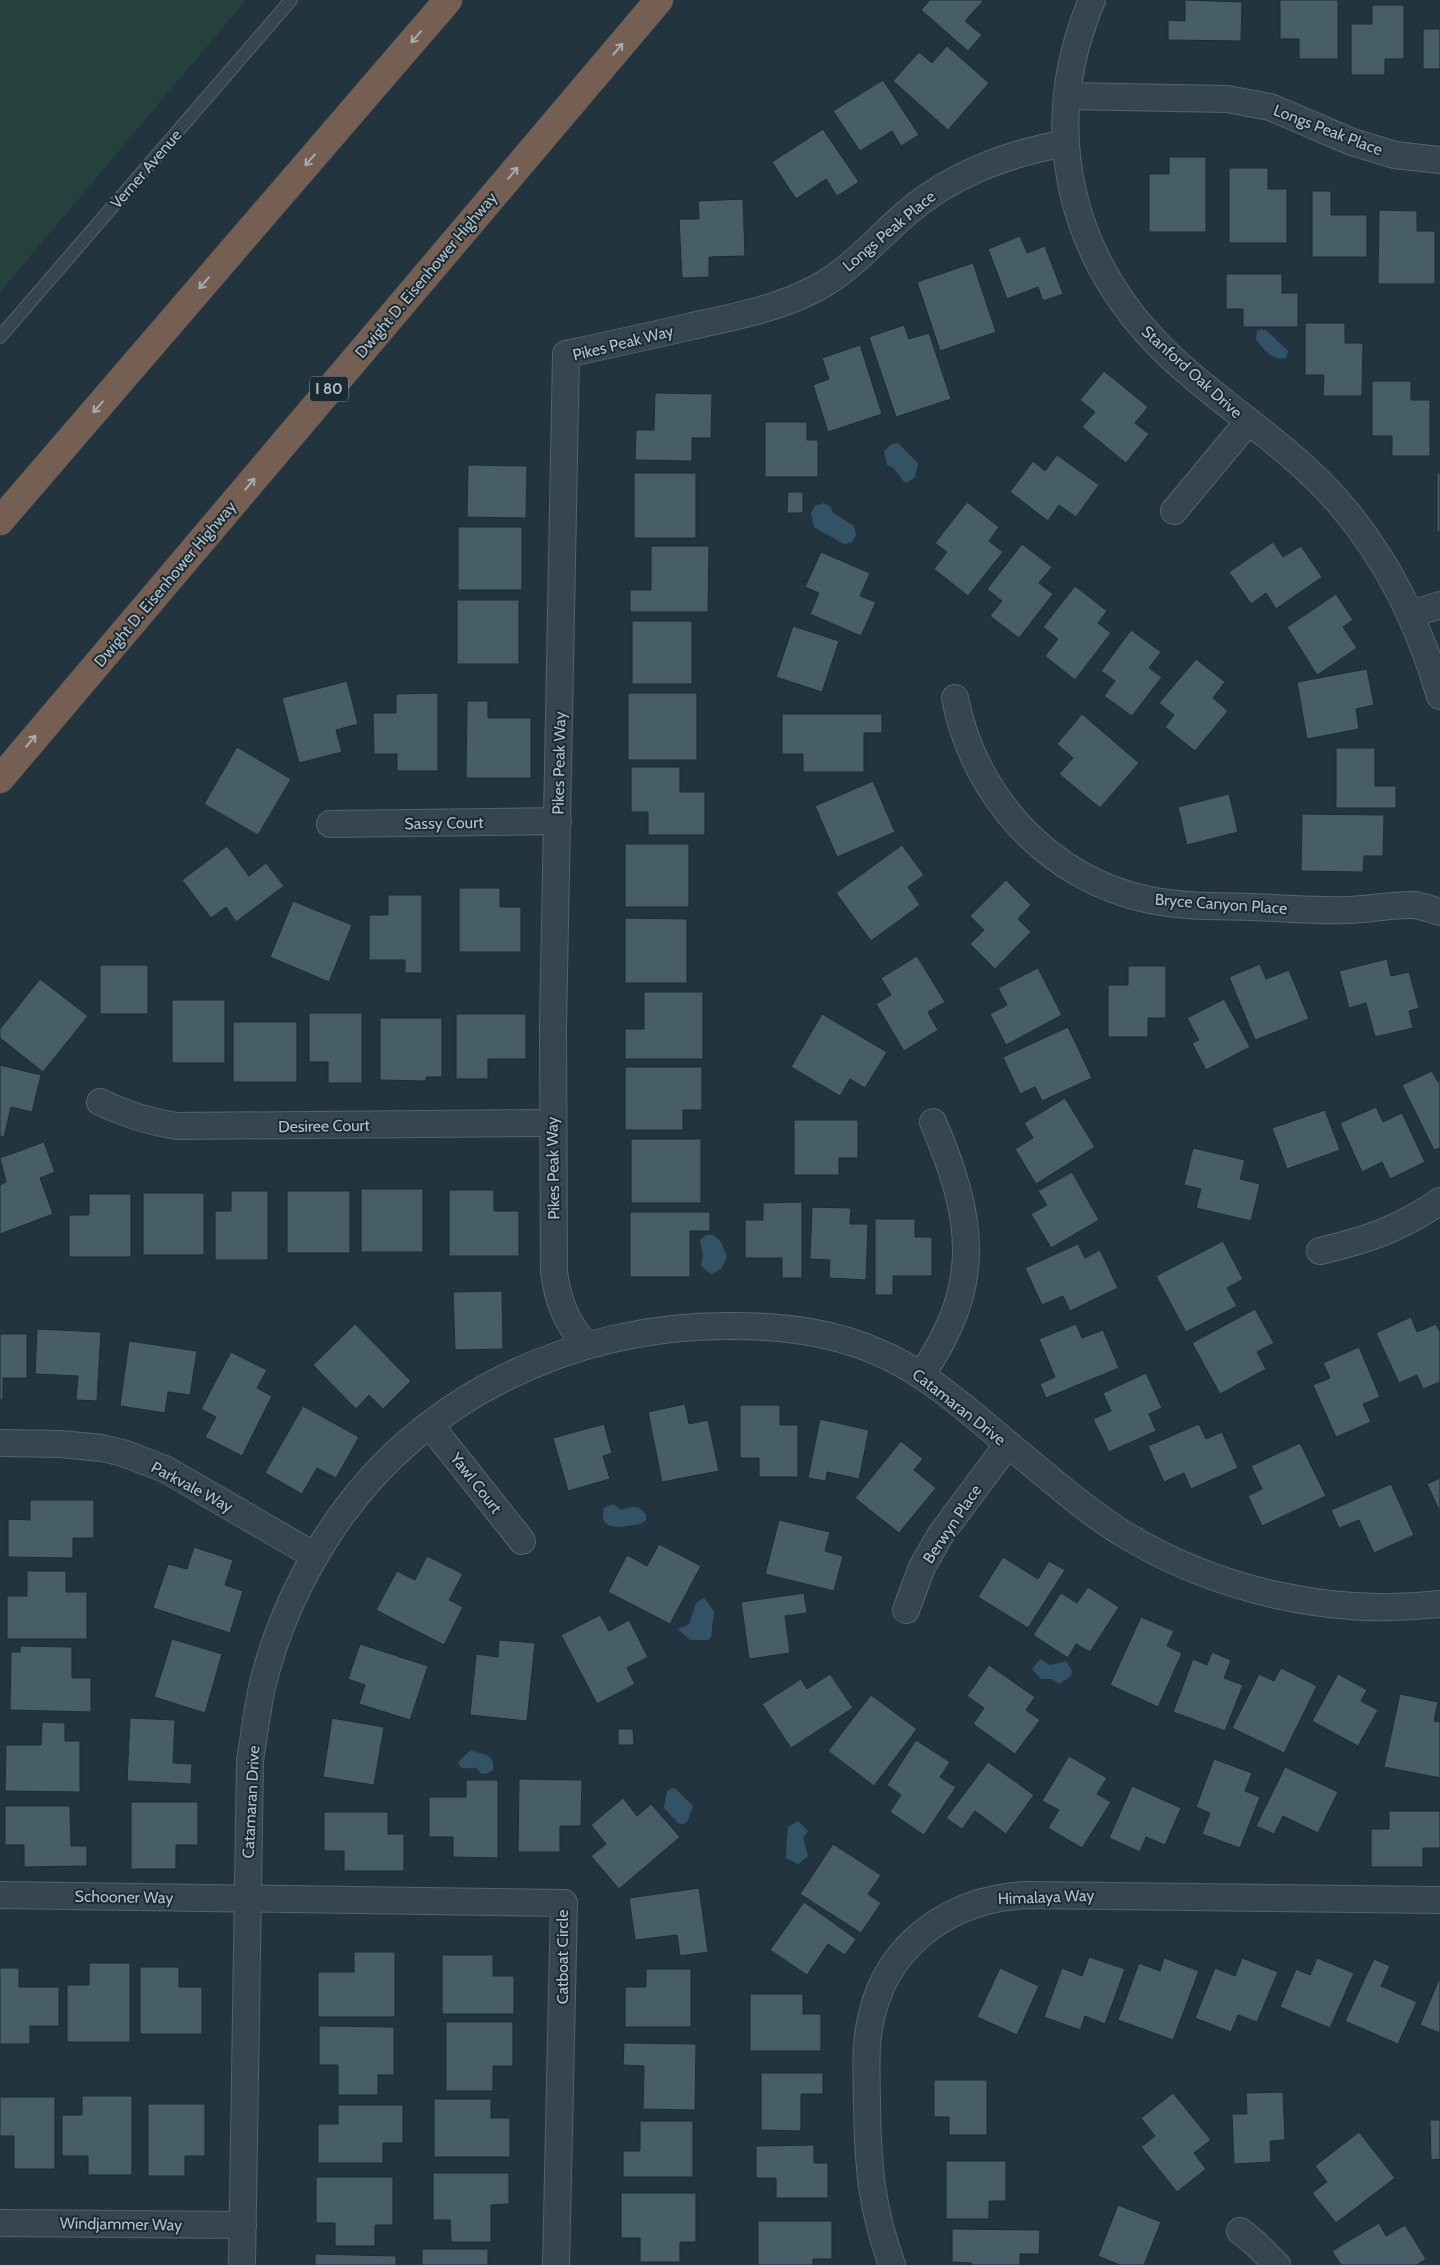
<svg xmlns="http://www.w3.org/2000/svg" width="1440" height="2265" font-family="Cabin,sans-serif">
<rect width="100%" height="100%" fill="#22353e"/>
<path fill="#25413d" d="M0 0H246L0 292Z"/>
<g fill="#325365">
<path d="M1261 329 1266 330 1288 351 1286 358C1273 362 1262 348 1256 339L1257 331Z"/>
<path d="M898 443 918 463 915 477 908 482H904L894 468 887 465 884 451 892 444Z"/>
<path d="M824 503 831 507 833 513 854 526 856 535 852 542 844 544 814 527 811 513 815 506Z"/>
<path d="M706 1235H713L721 1242 727 1257 721 1269 711 1274 701 1266 703 1255 700 1240Z"/>
<path d="M613 1504 621 1510 632 1507 639 1508 646 1514V1520C641 1525 635 1525 627 1526 612 1528 599 1527 604 1508Z"/>
<path d="M704 1598 714 1611 711 1637 708 1640H690L678 1629 689 1624 696 1603Z"/>
<path d="M1040 1659 1050 1665 1066 1661 1072 1671 1071 1676 1059 1684 1052 1679H1041L1032 1669Z"/>
<path d="M471 1750C482 1755 496 1753 493 1770L486 1774 480 1773 477 1768C468 1767 461 1772 458 1762Z"/>
<path d="M672 1788 676 1789 693 1806 688 1820 684 1824 678 1823 664 1808 667 1791Z"/>
<path d="M798 1821 808 1831 803 1838 808 1856 798 1864 786 1858C786 1847 787 1838 788 1827Z"/>
</g>
<g fill="#475d68" stroke="#1d2d35">
<path d="M930 0H984L965 21 982 35 968 51 921 10Z"/>
<path d="M1185 0 1242 2 1241 41 1168 40V20L1185 21Z"/>
<path d="M1280 0H1338V59H1299V39H1280Z"/>
<path d="M1372 5H1404V59H1385V75H1351V24H1372Z"/>
<rect x="1423" y="29" width="17" height="40"/>
<path d="M947 46 989 83 948 130 893 81 919 52 932 63Z"/>
<path d="M883 80 919 135 901 146 892 131 860 151 833 111Z"/>
<path d="M823 129 859 182 837 196 826 179 796 199 772 162Z"/>
<path d="M1169 157H1206V232H1149V174H1169Z"/>
<path d="M1229 168H1268V189H1287V243H1229Z"/>
<path d="M1312 191H1331V215H1367V257H1312Z"/>
<path d="M743 199 745 256 709 257V277L682 278 679 219H699L698 201Z"/>
<path d="M1379 210 1417 211V231H1435V284H1378Z"/>
<path d="M1020 236 1027 253 1045 246 1063 294 1043 301 1038 287 1007 299 988 249Z"/>
<path d="M973 263 996 332 940 351 917 282Z"/>
<path d="M1226 274H1282V293H1298V327H1243V309H1226Z"/>
<path d="M1305 323H1345V343H1363L1362 396H1323L1324 375H1305Z"/>
<path d="M904 325 909 339 929 333 951 399 896 417 869 337Z"/>
<path d="M860 345 882 414 828 432 813 385 829 379 822 358Z"/>
<path d="M1104 371 1148 407 1135 423 1149 434 1126 463 1082 427 1095 412 1080 400Z"/>
<path d="M1372 381H1411V400H1430V456H1392V436H1372Z"/>
<path d="M655 393 712 394 711 438H692V461L635 460 636 430H654Z"/>
<path d="M765 422H807V440H818V477H765Z"/>
<path d="M1057 455 1099 485 1076 517 1059 505 1048 521 1010 492 1033 461 1045 471Z"/>
<path d="M468 465 527 466 526 518 467 517Z"/>
<rect x="634" y="473" width="62" height="65"/>
<rect x="1437" y="473" width="3" height="59"/>
<path d="M788 492H803V513H787Z"/>
<path d="M967 502 999 527 989 541 1003 552 968 596 934 569 947 552 935 543Z"/>
<rect x="458" y="527" width="64" height="63"/>
<path d="M1273 542 1283 557 1301 546 1322 577 1276 609 1266 593 1251 604 1229 572Z"/>
<path d="M1022 544 1052 567 1039 583 1053 594 1019 638 990 616 1002 601 987 589Z"/>
<path d="M651 546H709L708 612H630V590H651Z"/>
<path d="M821 552 870 573 860 596 876 602 861 636 810 614 819 593 805 587Z"/>
<path d="M1075 586 1107 611 1098 623 1111 633 1075 680 1045 656 1058 639 1043 627Z"/>
<path d="M1336 594 1353 620 1343 627 1357 648 1317 675 1287 627Z"/>
<rect x="457" y="600" width="62" height="64"/>
<rect x="632" y="621" width="60" height="63"/>
<path d="M793 626 839 641 822 692 776 677Z"/>
<path d="M1131 630 1161 652 1149 668 1162 677 1132 716 1104 696 1115 681 1101 671Z"/>
<path d="M1196 659 1225 682 1213 698 1228 711 1195 751 1165 727 1174 715 1159 703Z"/>
<path d="M1367 669 1374 705 1356 709 1359 729 1307 739 1297 682Z"/>
<path d="M347 681 358 724 336 730 342 752 299 763 282 698Z"/>
<path d="M438 693V771H397V754H374L373 713H396V694Z"/>
<rect x="628" y="693" width="69" height="67"/>
<path d="M467 701H488V718H531V778H466Z"/>
<path d="M782 714H882V733H864V772H803V754H782Z"/>
<path d="M1082 714 1139 763 1100 808 1059 774 1073 758 1057 744Z"/>
<path d="M237 747 291 779 258 835 204 804Z"/>
<path d="M1336 748H1375V786H1396V808H1336Z"/>
<path d="M631 767H680V792H705V835H648V812H631Z"/>
<path d="M873 781 895 832 837 857 815 806Z"/>
<path d="M1229 794 1238 832 1187 845 1178 807Z"/>
<path d="M1302 814 1384 815 1383 856H1364L1363 872 1301 871Z"/>
<rect x="625" y="844" width="64" height="63"/>
<path d="M902 845 924 875 908 887 920 905 871 941 836 893Z"/>
<path d="M227 846 249 876 266 863 284 886 236 922 226 907 211 918 182 880Z"/>
<path d="M1006 880 1031 905 1018 919 1031 932 995 969 970 944 984 930 970 916Z"/>
<path d="M459 888H500V907H521V952H459Z"/>
<path d="M388 895H422V973H405V960H369V915H388Z"/>
<path d="M293 901 352 925 329 982 270 957Z"/>
<path d="M625 918 687 919V983H625Z"/>
<path d="M917 956 945 1002 928 1012 938 1030 904 1051 876 1004 891 995 881 978Z"/>
<path d="M1387 959 1391 976 1409 972 1419 1008 1409 1011 1413 1028 1375 1037 1366 1003 1349 1008 1339 971Z"/>
<path d="M1260 964 1266 979 1289 970 1309 1019 1255 1040 1229 977Z"/>
<rect x="100" y="965" width="48" height="49"/>
<path d="M1128 966H1166V1018H1148V1037H1108V985H1128Z"/>
<path d="M1038 968 1062 1015 1006 1045 990 1014 1007 1005 998 988Z"/>
<path d="M40 979 88 1016 43 1072 0 1038V1029Z"/>
<path d="M644 992H703V1059H625V1029H644Z"/>
<path d="M1224 999 1250 1047 1206 1070 1192 1043 1199 1040 1187 1018Z"/>
<rect x="172" y="1000" width="53" height="63"/>
<path d="M309 1013H362V1083H328V1062H309Z"/>
<path d="M456 1014H526V1059H488V1079H456Z"/>
<path d="M822 1014 887 1052 865 1088 850 1079 840 1096 791 1067Z"/>
<path d="M380 1018H442V1077H426V1081L380 1080Z"/>
<rect x="233" y="1022" width="64" height="60"/>
<path d="M1068 1027 1092 1078 1042 1101 1035 1087 1020 1094 1003 1057Z"/>
<path d="M0 1065 41 1075 32 1112 11 1107 4 1137 0 1136Z"/>
<path d="M625 1067H702V1110H683V1130H625Z"/>
<path d="M1432 1071 1438 1082 1440 1081V1148L1434 1150 1402 1085Z"/>
<path d="M1065 1098 1095 1147 1036 1184 1015 1149 1033 1138 1024 1123Z"/>
<path d="M1376 1107 1383 1122 1402 1113 1425 1162 1390 1179 1382 1162 1362 1172 1340 1123Z"/>
<path d="M1325 1110 1340 1150 1287 1169 1272 1128Z"/>
<path d="M794 1120H858V1158H839V1175H794Z"/>
<rect x="631" y="1139" width="70" height="64"/>
<path d="M44 1142 55 1172 40 1178 53 1214 0 1234V1185L6 1182 0 1158Z"/>
<path d="M1193 1148 1245 1160 1240 1179 1260 1184 1251 1221 1196 1208 1201 1189 1184 1185Z"/>
<path d="M1072 1172 1099 1220 1051 1248 1031 1214 1047 1205 1038 1191Z"/>
<rect x="361" y="1189" width="62" height="63"/>
<path d="M449 1190H494V1211H519V1256H449Z"/>
<path d="M231 1191H268V1260H215V1211H231Z"/>
<rect x="287" y="1191" width="63" height="62"/>
<rect x="143" y="1193" width="61" height="62"/>
<path d="M89 1194H131V1257H69V1215H89Z"/>
<path d="M802 1202V1278H782V1258H745V1220H763V1203Z"/>
<path d="M812 1207 851 1208 850 1224H868L866 1280 829 1278 830 1260 810 1259Z"/>
<path d="M630 1212H710V1231H690V1277H630Z"/>
<path d="M875 1219H915V1237H932V1276H893V1295H875Z"/>
<path d="M1223 1241 1243 1279 1227 1288 1237 1306 1186 1332 1156 1276Z"/>
<path d="M1078 1244 1085 1258 1100 1250 1118 1288 1070 1311 1063 1296 1042 1305 1025 1268Z"/>
<path d="M502 1291 503 1349 455 1350 453 1292Z"/>
<path d="M1255 1309 1274 1343 1257 1352 1266 1369 1220 1394 1192 1343Z"/>
<path d="M1411 1317 1417 1332 1436 1324 1440 1332V1382L1423 1389 1417 1375 1399 1383 1376 1333Z"/>
<path d="M355 1324 411 1381 383 1409 369 1395 356 1409 313 1365Z"/>
<path d="M1076 1324 1082 1338 1103 1330 1119 1368 1046 1398 1040 1384 1055 1377 1039 1339Z"/>
<path d="M37 1329 101 1332 97 1401 76 1400 78 1376 35 1374Z"/>
<path d="M0 1334H27V1378H3V1400H0Z"/>
<path d="M129 1341 197 1351 190 1395 168 1392 165 1413 120 1406Z"/>
<path d="M1359 1347 1380 1397 1363 1404 1371 1422 1336 1437 1313 1385 1330 1378 1323 1363Z"/>
<path d="M231 1352 267 1370 257 1388 272 1396 242 1456 205 1437 216 1417 201 1409Z"/>
<path d="M1146 1373 1162 1408 1149 1414 1156 1431 1109 1452 1093 1419 1111 1411 1103 1393Z"/>
<path d="M685 1404 689 1424 708 1420 719 1471 662 1482 648 1412Z"/>
<path d="M740 1405H780V1425H798V1477H759V1458H740Z"/>
<path d="M303 1406 359 1437 336 1478 317 1468 302 1494 265 1473Z"/>
<path d="M820 1419 869 1430 859 1479 827 1472 826 1481 808 1478Z"/>
<path d="M604 1424 612 1453 603 1456 610 1479 568 1491 553 1438Z"/>
<path d="M1199 1424 1206 1439 1222 1432 1238 1468 1191 1489 1184 1473 1164 1482 1148 1446Z"/>
<path d="M901 1441 923 1459 914 1470 936 1488 899 1533 855 1498Z"/>
<path d="M1300 1443 1326 1496 1262 1526 1248 1496 1262 1489 1251 1466Z"/>
<path d="M1440 1478V1512L1427 1484Z"/>
<path d="M1391 1484 1414 1535 1374 1553 1359 1520 1339 1528 1331 1510Z"/>
<path d="M30 1500H94V1538H73V1558L8 1557V1519L30 1520Z"/>
<path d="M779 1520 830 1532 825 1551 843 1556 834 1591 765 1574Z"/>
<path d="M659 1544 701 1566 670 1624 608 1592 627 1555 647 1566Z"/>
<path d="M194 1547 233 1560 225 1585 243 1591 230 1633 153 1608 168 1564 187 1569Z"/>
<path d="M427 1556 463 1574 449 1600 463 1607 444 1645 376 1610 397 1571 415 1580Z"/>
<path d="M1003 1557 1038 1579 1049 1561 1065 1570 1028 1628 978 1597Z"/>
<path d="M27 1571H66V1592H87V1639H7V1596H27Z"/>
<path d="M1088 1587 1119 1607 1090 1652 1076 1644 1068 1658 1033 1635 1061 1593 1077 1603Z"/>
<path d="M804 1593 807 1613 785 1616 790 1653 749 1659 741 1602Z"/>
<path d="M600 1615 609 1631 629 1620 648 1657 627 1668 635 1684 597 1704 561 1635Z"/>
<path d="M1141 1617 1174 1631 1167 1646 1182 1653 1158 1707 1110 1685Z"/>
<path d="M172 1639 222 1654 205 1713 154 1697Z"/>
<path d="M499 1640 535 1643 527 1721 470 1715 476 1654 498 1657Z"/>
<path d="M360 1644 428 1666 410 1720 359 1704 365 1685 348 1679Z"/>
<path d="M20 1646 72 1647V1678H91V1712L10 1710 11 1652H20Z"/>
<path d="M1212 1652 1231 1660 1224 1678 1243 1685 1225 1731 1173 1712 1193 1659 1207 1665Z"/>
<path d="M989 1665 1035 1697 1026 1710 1040 1720 1015 1754 973 1724 984 1708 967 1696Z"/>
<path d="M1281 1668 1317 1686 1284 1753 1232 1728 1259 1674 1274 1681Z"/>
<path d="M830 1674 853 1708 791 1748 762 1704 801 1679 807 1689Z"/>
<path d="M1338 1674 1367 1690 1361 1701 1378 1710 1358 1746 1312 1721Z"/>
<path d="M1400 1694 1438 1702 1434 1721 1440 1722V1778L1384 1767Z"/>
<path d="M871 1695 917 1729 874 1786 828 1751Z"/>
<path d="M130 1718 175 1720 173 1763 192 1764 191 1784 127 1781Z"/>
<path d="M332 1718 384 1727 374 1785 323 1777Z"/>
<path d="M42 1722 65 1723V1741H80V1792L5 1791 6 1745H41Z"/>
<path d="M618 1729H633L634 1745H618Z"/>
<path d="M916 1740 950 1762 940 1777 956 1787 924 1835 890 1812 901 1795 887 1785Z"/>
<path d="M1069 1756 1107 1778 1097 1794 1111 1802 1082 1848 1048 1828 1059 1810 1042 1801Z"/>
<path d="M1214 1759 1252 1773 1245 1791 1260 1797 1240 1848 1202 1834 1210 1813 1196 1807Z"/>
<path d="M988 1762 1034 1795 1006 1834 975 1811 962 1829 946 1818Z"/>
<path d="M1285 1767 1338 1792 1318 1833 1283 1816 1274 1834 1256 1826Z"/>
<path d="M519 1779 582 1780 581 1826H560V1852H518Z"/>
<path d="M466 1780H498V1858L453 1857V1837H429V1797H466Z"/>
<path d="M1132 1786 1181 1808 1165 1845 1146 1837 1140 1852 1109 1838Z"/>
<path d="M623 1798 637 1816 651 1804 680 1837 619 1889 591 1856 606 1844 591 1825Z"/>
<path d="M131 1802H198V1845H176V1869H131Z"/>
<path d="M5 1806H70L71 1846H87V1866L24 1867V1845H5Z"/>
<path d="M1389 1811H1440V1848H1423V1867H1371V1829H1389Z"/>
<path d="M324 1812H388V1834H404V1871H344V1851H324Z"/>
<path d="M833 1844 881 1875 868 1894 881 1903 861 1933 800 1894Z"/>
<path d="M699 1888 708 1952 680 1956 677 1935 635 1940 629 1898Z"/>
<path d="M804 1902 856 1939 845 1955 828 1944 807 1975 770 1950Z"/>
<path d="M354 1952H395V2017H318V1972H354Z"/>
<path d="M442 1955H493V1976H514V2014H442Z"/>
<path d="M1089 1957 1125 1969 1105 2024 1085 2016 1080 2030 1044 2017 1062 1968 1082 1976Z"/>
<path d="M1164 1958 1199 1971 1173 2040 1118 2020 1139 1963 1160 1971Z"/>
<path d="M1242 1958 1278 1972 1257 2022 1238 2015 1231 2032 1195 2018 1215 1968 1235 1976Z"/>
<path d="M1317 1958 1354 1973 1330 2028 1280 2007 1296 1969 1310 1975Z"/>
<path d="M1374 1959 1390 1966 1381 1986 1417 2002 1398 2044 1345 2021Z"/>
<path d="M89 1963H130V2042H67V1985H89Z"/>
<path d="M140 1967H179V1987H202V2034H140Z"/>
<path d="M0 1968H19V1987H59V2026H30V2044H0Z"/>
<path d="M1000 1968 1039 1986 1017 2035 977 2017Z"/>
<path d="M646 1969H691V2027H625V1987H646Z"/>
<path d="M1440 1977V2033L1420 2025Z"/>
<path d="M750 1994H803V2014H821V2051H750Z"/>
<path d="M446 2022H513V2066H493V2091H446Z"/>
<path d="M319 2026 394 2027V2075H378V2095H338V2065H319Z"/>
<path d="M624 2043 696 2044 695 2110 643 2109 644 2066 623 2065Z"/>
<path d="M761 2073H823V2094H801V2131L761 2130Z"/>
<path d="M934 2080H987V2135H949V2117H934Z"/>
<path d="M1283 2092 1285 2140 1270 2141 1271 2162 1234 2164 1232 2114H1247L1246 2093Z"/>
<path d="M1173 2093 1211 2140 1194 2153 1206 2169 1177 2192 1141 2147 1155 2136 1141 2118Z"/>
<path d="M82 2096H132V2175H88V2156H62V2115H82Z"/>
<path d="M0 2097H55V2169H14V2136H0Z"/>
<path d="M434 2099H491V2118H510V2157H434Z"/>
<path d="M148 2104H205V2156H185V2176H148Z"/>
<path d="M338 2105H403V2143H383V2163H318V2124H338Z"/>
<path d="M1430 2120H1440V2159L1431 2160Z"/>
<path d="M640 2121H693V2177H623V2151H640Z"/>
<path d="M1359 2132 1395 2178 1336 2223 1312 2193 1327 2182 1315 2166Z"/>
<path d="M814 2145V2163H828V2198H776V2178H756V2146Z"/>
<path d="M946 2161H1006V2201H989V2219H946Z"/>
<path d="M433 2173H509V2204L491 2205V2242H451L450 2220H433Z"/>
<path d="M316 2177H393V2225H375V2246H335V2223H316Z"/>
<path d="M621 2193H696V2242H680V2262H640V2238H621Z"/>
<path d="M1118 2205 1161 2222 1144 2265H1120L1098 2256Z"/>
<path d="M758 2221H832V2259H813V2265H758Z"/>
<path d="M1379 2223 1386 2236 1405 2225 1426 2259 1417 2265H1341L1332 2251Z"/>
<path d="M952 2229 1040 2230 1039 2254H1020V2265H972V2263L952 2262Z"/>
<rect x="422" y="2249" width="66" height="16"/>
<path d="M315 2254 396 2256V2265H315Z"/>
</g>
<g fill="none" stroke-linecap="round" stroke-linejoin="round">
<g stroke="#54636c" stroke-width="14">
<path id="lane" d="M0 337 291 0"/>
</g>
<g stroke="#54636c" stroke-width="28">
<g id="street">
<path d="M1092 0C1036 133 1071 266 1176 362 1229 410 1293 449 1340 504 1389 561 1419 625 1440 696"/>
<path d="M1067 96 1227 99 1270 107 1352 142 1395 155 1440 160"/>
<path d="M1174 511 1248 422"/>
<path d="M1412 614 1440 605"/>
<path d="M955 698C974 797 1050 880 1150 900 1184 907 1218 906 1252 907 1283 908 1315 911 1347 910 1369 910 1392 904 1414 905 1423 906 1432 910 1440 912"/>
<path d="M330 824 558 821"/>
<path d="M100 1102C125 1114 150 1122 177 1126L553 1123"/>
<path d="M1320 1251C1367 1240 1400 1229 1440 1201"/>
<path d="M585 1344C566 1322 558 1301 554 1272L553 1026 566 354C608 345 650 336 692 326 734 317 776 309 815 289 849 271 874 242 902 217 949 175 1005 154 1066 143"/>
<path d="M921 1375C984 1285 974 1218 933 1122"/>
<path d="M430 1425 522 1541"/>
<path d="M0 1443 60 1444 102 1448 123 1453 165 1469 315 1556"/>
<path d="M906 1610 922 1567 941 1534 1008 1444"/>
<path d="M0 1895 564 1903 556 2265"/>
<path d="M0 2223 243 2225"/>
<path d="M1240 2231 1255 2243 1277 2265"/>
<path d="M242 2265 250 1761C254 1736 257 1711 262 1687 275 1633 298 1581 328 1535 416 1398 573 1324 733 1326 784 1326 833 1332 880 1353 934 1376 986 1427 1032 1464 1061 1488 1090 1513 1122 1533 1215 1590 1331 1617 1440 1604"/>
<path d="M892 2265C871 2207 868 2166 867 2105 867 2075 864 2044 872 2014 890 1940 955 1898 1028 1895L1440 1900"/>
</g>
</g>
<g stroke="#415059" stroke-width="29">
<g id="highway">
<path d="M0 521 448 0"/>
<path d="M0 779 659 0"/>
</g>
</g>
<use href="#lane" stroke="#36464e" stroke-width="12"/>
<use href="#street" stroke="#36464e" stroke-width="26"/>
<use href="#highway" stroke="#755f52" stroke-width="28"/>
</g>
<defs><path id="oneway-shaft" d="M-6 0H5M1.5-3L5.5 0L1.5 3" fill="none" stroke-width="1.6" stroke-linecap="round" stroke-linejoin="round" transform="scale(1.25)"/></defs>
<g stroke="#a6adb2">
<use href="#oneway-shaft" transform="translate(416 37) rotate(131)"/>
<use href="#oneway-shaft" transform="translate(618 49) rotate(-50)"/>
<use href="#oneway-shaft" transform="translate(310 160) rotate(131)"/>
<use href="#oneway-shaft" transform="translate(513 173) rotate(-50)"/>
<use href="#oneway-shaft" transform="translate(204 283) rotate(131)"/>
<use href="#oneway-shaft" transform="translate(98 407) rotate(131)"/>
<use href="#oneway-shaft" transform="translate(250 484) rotate(-50)"/>
<use href="#oneway-shaft" transform="translate(31 741) rotate(-50)"/>
</g>
<g text-anchor="middle" dominant-baseline="central" stroke-width="4" stroke-linejoin="round" paint-order="stroke">
<rect fill="#1b2b33" stroke="#85939d" stroke-width="1" x="310" y="376.5" width="38" height="25" rx="4"/>
<g font-size="15" font-weight="bold" fill="#b2c0ca">
<text x="329" y="389">I 80</text>
</g>
<g font-size="16" fill="#b2c0ca" stroke="#1b2b33">
<text transform="translate(1328 130) rotate(21)">Longs Peak Place</text>
<text transform="translate(146 169) rotate(-49)">Verner Avenue</text>
<text transform="translate(889 231) rotate(-40)">Longs Peak Place</text>
<text transform="translate(426 275) rotate(-50)">Dwight D. Eisenhower Highway</text>
<text transform="translate(623 343) rotate(-14)">Pikes Peak Way</text>
<text transform="translate(1192 372) rotate(42)">Stanford Oak Drive</text>
<text transform="translate(165 584) rotate(-50)">Dwight D. Eisenhower Highway</text>
<text transform="translate(559 763) rotate(-89)">Pikes Peak Way</text>
<text transform="translate(444 823) rotate(-1)">Sassy Court</text>
<text transform="translate(1221 904) rotate(4)">Bryce Canyon Place</text>
<text transform="translate(324 1126) rotate(-1)">Desiree Court</text>
<text transform="translate(553 1168) rotate(-91)">Pikes Peak Way</text>
<text transform="translate(959 1407) rotate(38)">Catamaran Drive</text>
<text transform="translate(476 1483) rotate(52)">Yawl Court</text>
<text transform="translate(192 1487) rotate(28)">Parkvale Way</text>
<text transform="translate(952 1524) rotate(-56)">Berwyn Place</text>
<text transform="translate(251 1802) rotate(-87)">Catamaran Drive</text>
<text transform="translate(124 1897) rotate(1)">Schooner Way</text>
<text transform="translate(1046 1897) rotate(-2)">Himalaya Way</text>
<text transform="translate(562 1957) rotate(-90)">Catboat Circle</text>
<text transform="translate(121 2224) rotate(1)">Windjammer Way</text>
</g>
</g>
</svg>
